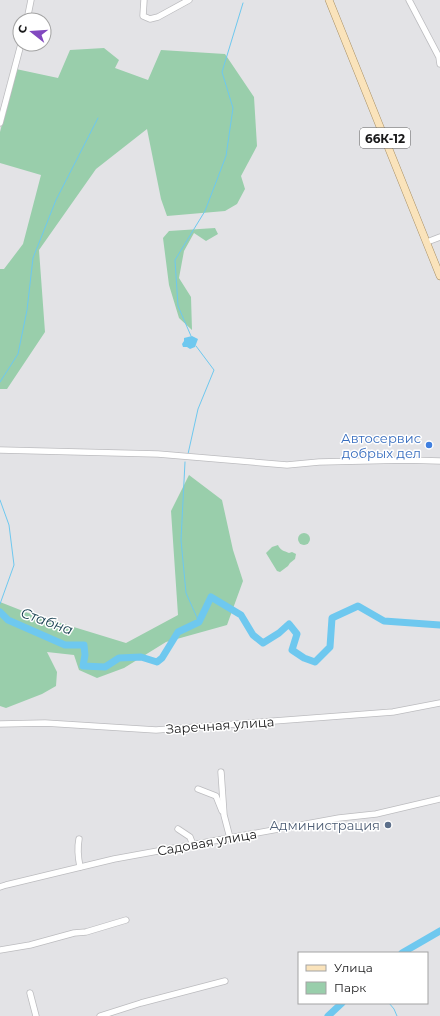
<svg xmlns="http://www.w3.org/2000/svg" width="440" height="1016" font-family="Montserrat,sans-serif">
<rect width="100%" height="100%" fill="#e3e3e6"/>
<g fill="#99ceab">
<path d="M104 48 119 60 115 68 148 80 161 50 225 54 254 97 257 146 241 176 245 189 237 204 225 211 167 216 161 199 147 129 96 169 39 250 45 332 7 389H0V269H4L23 244 41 175 0 163V132L16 69 58 78 70 50Z"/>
<path d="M215 228 218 234 206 241 194 233 184 251 179 278 191 297 192 330 179 318 169 285 163 238 169 231Z"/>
<path d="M189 475 222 500 233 550 243 581 227 625 166 642 124 668 97 678 79 670 74 655 47 652 57 672 56 686 42 694 6 708 0 706V602L28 613 126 643 178 615 171 511Z"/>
<circle cx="304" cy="539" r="6"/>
<path d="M278 545C280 550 284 551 289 553L292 552 296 554 295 559 290 563 288 566 280 572 277 571 266 553 272 547Z"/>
</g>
<path fill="#6ec8ef" d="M192 336 198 339 195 347 190 349 187 347H183L182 344 184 341V338Z"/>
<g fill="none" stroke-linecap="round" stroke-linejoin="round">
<g stroke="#6ec8ef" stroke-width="1">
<path d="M191 336 178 306 175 260 205 211 226 156 233 108 222 72 243 3"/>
<path d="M0 382 18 354 27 310 33 258 56 200 98 118"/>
<path d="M188 454 198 409 214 370 196 346"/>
<path d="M185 462 181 540 186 593 199 622"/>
<path d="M0 500 9 525 14 565 0 604"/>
<path d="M389 1003 394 1009 397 1016"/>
</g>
<g stroke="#6ec8ef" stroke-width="7">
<path d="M0 612 8 620 65 645H84L85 655 83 666 105 667 119 658 141 657 157 662 162 658 178 632 199 622 211 597 241 615 253 635 263 643 279 633 289 624 297 634 292 650 304 658 315 662 330 647 332 618 358 606 384 621 440 625"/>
<path d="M402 953 440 931"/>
<path d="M328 1016 342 1003"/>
</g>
<g stroke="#bcbcbf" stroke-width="7">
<g id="minor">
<path d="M144 0 143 16 150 19 158 17 189 0"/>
<path d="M409 0 439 57 440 64"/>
<path d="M27 20 31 0"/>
<path d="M0 123 21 44"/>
<path d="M427 242 440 237"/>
<path d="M0 450 158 454 287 465 319 462 406 460 440 461"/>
<path d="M0 724 45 723 156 730 393 712 440 703"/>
<path d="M221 772 224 815 230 838"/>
<path d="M198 789 216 796 222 811"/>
<path d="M178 829 190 837 193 845"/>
<path d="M79 839C77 849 78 857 80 867"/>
<path d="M0 887 6 885 114 859 339 818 376 814 440 799"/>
<path d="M0 950 30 945 74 933 86 932 126 920"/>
<path d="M30 993 36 1016"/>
<path d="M100 1016 141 1003 225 981"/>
</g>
</g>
<g stroke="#a99065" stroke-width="8">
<path id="major" d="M329 0 440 276"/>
</g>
<use href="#minor" stroke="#fff" stroke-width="5.5"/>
<use href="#major" stroke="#fae3bb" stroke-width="7"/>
</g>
<circle fill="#3f7fe0" stroke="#fff" stroke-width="1.5" cx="429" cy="445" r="4"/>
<circle fill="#5c6f8a" stroke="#fff" stroke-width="1.5" cx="388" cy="825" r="4"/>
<g text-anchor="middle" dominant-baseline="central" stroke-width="3" stroke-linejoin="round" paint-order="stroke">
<rect fill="#fff" stroke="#5e5e5f" stroke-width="1" x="360" y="128" width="50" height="20" rx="3"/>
<g font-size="12" font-weight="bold" fill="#19191a">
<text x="385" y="138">66К-12</text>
</g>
<g font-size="13" fill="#366cbe" stroke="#fff" text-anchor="end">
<text x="421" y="438">Автосервис<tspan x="421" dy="15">добрых дел</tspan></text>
</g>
<g font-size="13" fill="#19191a" stroke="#fff">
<text transform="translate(220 725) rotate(-4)">Заречная улица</text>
<text transform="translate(207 842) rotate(-10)">Садовая улица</text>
</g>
<g font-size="13" fill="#4e5e75" stroke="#fff" text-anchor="end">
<text x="380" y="825">Администрация</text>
</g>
<g font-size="14" font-style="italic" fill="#163e4f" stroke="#fff">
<text transform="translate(47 621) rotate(20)">Стабна</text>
</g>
</g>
<rect x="298" y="952" width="130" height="52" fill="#ffffff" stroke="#a3a3a3"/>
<rect x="306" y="965" width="20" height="6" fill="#fae3bb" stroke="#a3a3a3"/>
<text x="334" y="972" font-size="12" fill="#19191a">Улица</text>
<rect x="306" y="982" width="20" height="12" fill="#99ceab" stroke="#a3a3a3"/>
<text x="334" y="992" font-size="12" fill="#19191a">Парк</text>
<g transform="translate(32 32) rotate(287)"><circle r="19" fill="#ffffff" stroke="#a3a3a3"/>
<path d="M0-3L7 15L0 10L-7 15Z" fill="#8148bf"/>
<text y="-6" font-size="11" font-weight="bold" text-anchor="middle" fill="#19191a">С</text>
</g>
</svg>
